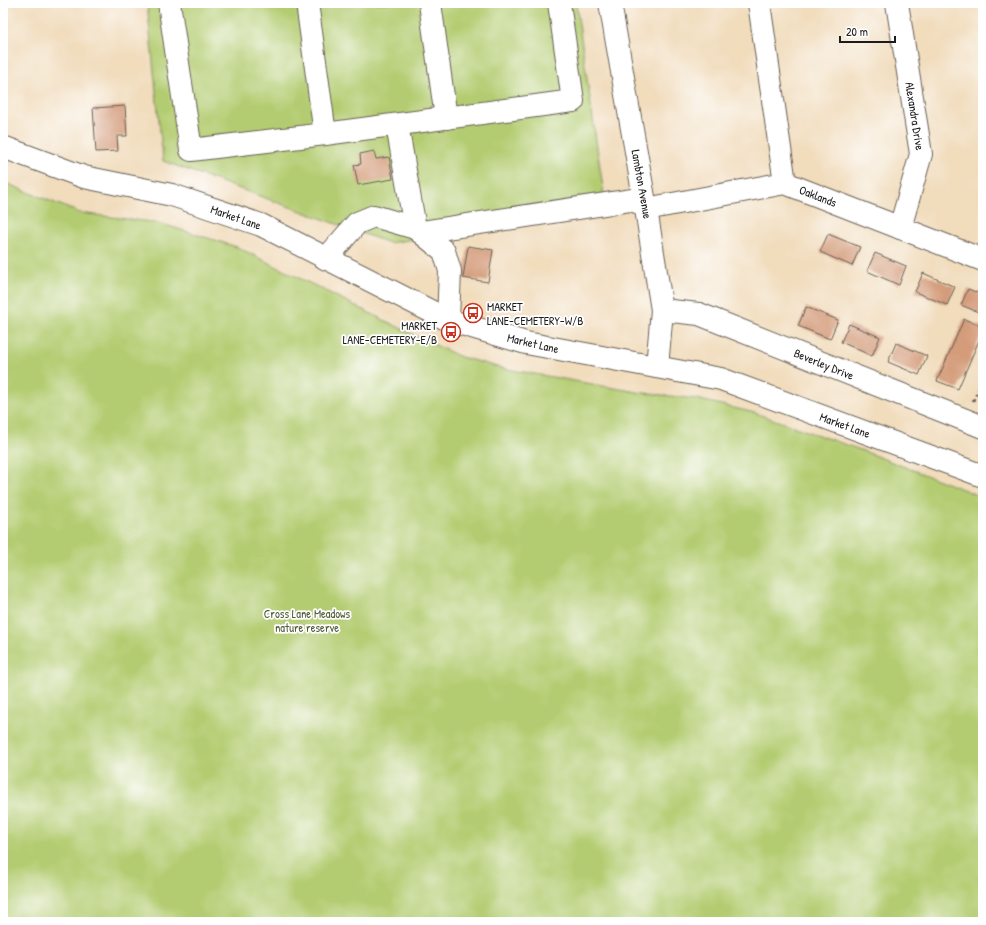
<svg xmlns="http://www.w3.org/2000/svg" width="986" height="925" font-family="'Patrick Hand',sans-serif">
<rect width="100%" height="100%" fill="#fff"/>
<filter id="ink" filterUnits="userSpaceOnUse"><feTurbulence type="fractalNoise" baseFrequency=".025" numOctaves="2"/><feDisplacementMap in="SourceGraphic" scale="8" xChannelSelector="R" yChannelSelector="G"/><feConvolveMatrix kernelMatrix="1 2 1 2 8 2 1 2 1" color-interpolation-filters="sRGB"/></filter>
<filter id="wash" filterUnits="userSpaceOnUse"><feTurbulence type="fractalNoise" baseFrequency=".012" numOctaves="4" result="noise"/><feDisplacementMap in="SourceGraphic" scale="16" xChannelSelector="R" yChannelSelector="G"/><feGaussianBlur stdDeviation="0.9" result="paint"/><feColorMatrix in="noise" values="0 0 0 0 0 0 0 0 0 0 0 0 0 0 0 0 0 1.4 0 .05"/><feComposite in="paint" operator="in"/></filter>
<g filter="url(#wash)">
<rect width="100%" height="100%" fill="#f1dcbc"/>
<g fill="#b4cc71" stroke="#687446">
<path d="M147 3H576L606 209 389 243 163 161Z"/>
<path d="M3 182 80 213 159 223 237 247 418 337 461 357 501 368 637 392 696 399 755 413 858 449 983 497V922H3Z"/>
</g>
<g id="blocks">
<g fill="#d49c7a">
<path d="M125 106 127 136H117L118 151 96 152 93 108Z"/>
<path d="M374 151 376 159 389 157 393 179 358 185 354 165 361 164 360 154Z"/>
<path d="M828 234 860 247 852 266 820 252Z"/>
<path d="M468 246 493 250 488 282 463 278Z"/>
<path d="M875 253 906 266 899 285 867 271Z"/>
<path d="M923 273 955 287 947 305 915 292Z"/>
<path d="M968 289 983 295V314L961 305Z"/>
<path d="M806 307 838 320 830 339 798 326Z"/>
<path d="M964 319 983 327V331L958 389 937 381Z"/>
<path d="M849 324 880 337 872 356 841 342Z"/>
<path d="M896 343 927 356 919 375 888 362Z"/>
</g>
</g>
</g>
<g filter="url(#ink)">
<use href="#blocks" fill-opacity="0" stroke="#675f54" stroke-width="1"/>
<g fill="none" stroke-linecap="round" stroke-linejoin="round">
<g stroke="#675f54" stroke-width="24">
<g id="minor">
<path d="M169 3 191 150 325 134 573 101 559 3"/>
<path d="M307 3 325 134"/>
<path d="M430 3 446 118"/>
<path d="M610 3 646 209 662 310 657 367"/>
<path d="M759 3 785 183"/>
<path d="M897 3 921 154 900 228"/>
<path d="M397 125 415 228 444 251 450 271 448 320"/>
<path d="M3 147 84 177 172 195 261 225 448 320 526 343 721 379 983 476"/>
<path d="M421 232 631 200 640 203 646 209 785 183 983 260"/>
<path d="M326 259 357 223 374 216 415 228"/>
<path d="M662 310 699 314 983 427"/>
</g>
</g>
<path stroke="#675f54" stroke-width="2.5" stroke-dasharray="3 3" stroke-linecap="butt" d="M973 401 983 380"/>
<use href="#minor" stroke="#fff" stroke-width="22"/>
</g>
</g>
<defs>
<g id="bus-ring" transform="scale(1)"><circle r="9.5" fill="#fff" stroke="#c8321e" stroke-width="1.5"/><path d="M-5-6H5V4H4V6H2V4H-2V6H-4V4H-5ZM-3.5-4V0h7V-4ZM-3.5 1.2v1.5H-2V1.2ZM2 1.2v1.5H3.5V1.2Z" fill="#c8321e"/></g>
</defs>
<g fill-rule="evenodd">
<use href="#bus-ring" x="473" y="313"/>
<use href="#bus-ring" x="451" y="332"/>
</g>
<g text-anchor="middle" dominant-baseline="central" stroke-width="3.5" stroke-linejoin="round" paint-order="stroke">
<g font-size="12" fill="#1c1c1c" stroke="#fff">
<text transform="translate(915 116) rotate(81)">Alexandra Drive</text>
<text transform="translate(642 184) rotate(80)">Lambton Avenue</text>
<text transform="translate(818 196) rotate(21)">Oaklands</text>
<text transform="translate(236 217) rotate(19)">Market Lane</text>
<text transform="translate(533 343) rotate(13)">Market Lane</text>
<text transform="translate(824 364) rotate(22)">Beverley Drive</text>
<text transform="translate(845 425) rotate(20)">Market Lane</text>
</g>
<g font-size="12" fill="#1c1c1c" stroke="#fff" text-anchor="start">
<text x="487" y="306">MARKET<tspan x="487" dy="14">LANE-CEMETERY-W/B</tspan></text>
<text x="437" y="325" text-anchor="end">MARKET<tspan x="437" dy="14">LANE-CEMETERY-E/B</tspan></text>
</g>
<g font-size="12" fill="#515a3a" stroke="#fff">
<text x="307" y="613">Cross Lane Meadows<tspan x="307" dy="14">nature reserve</tspan></text>
</g>
</g>
<rect width="986" height="925" fill="none" stroke="#fff" stroke-width="16"/>
<path d="M840 36v6h55v-6" fill="none" stroke="#1c1c1c" stroke-width="2"/>
<text x="846" y="36" font-size="12" fill="#1c1c1c" stroke="#ffffff" stroke-width="3" paint-order="stroke">20 m</text>
</svg>
